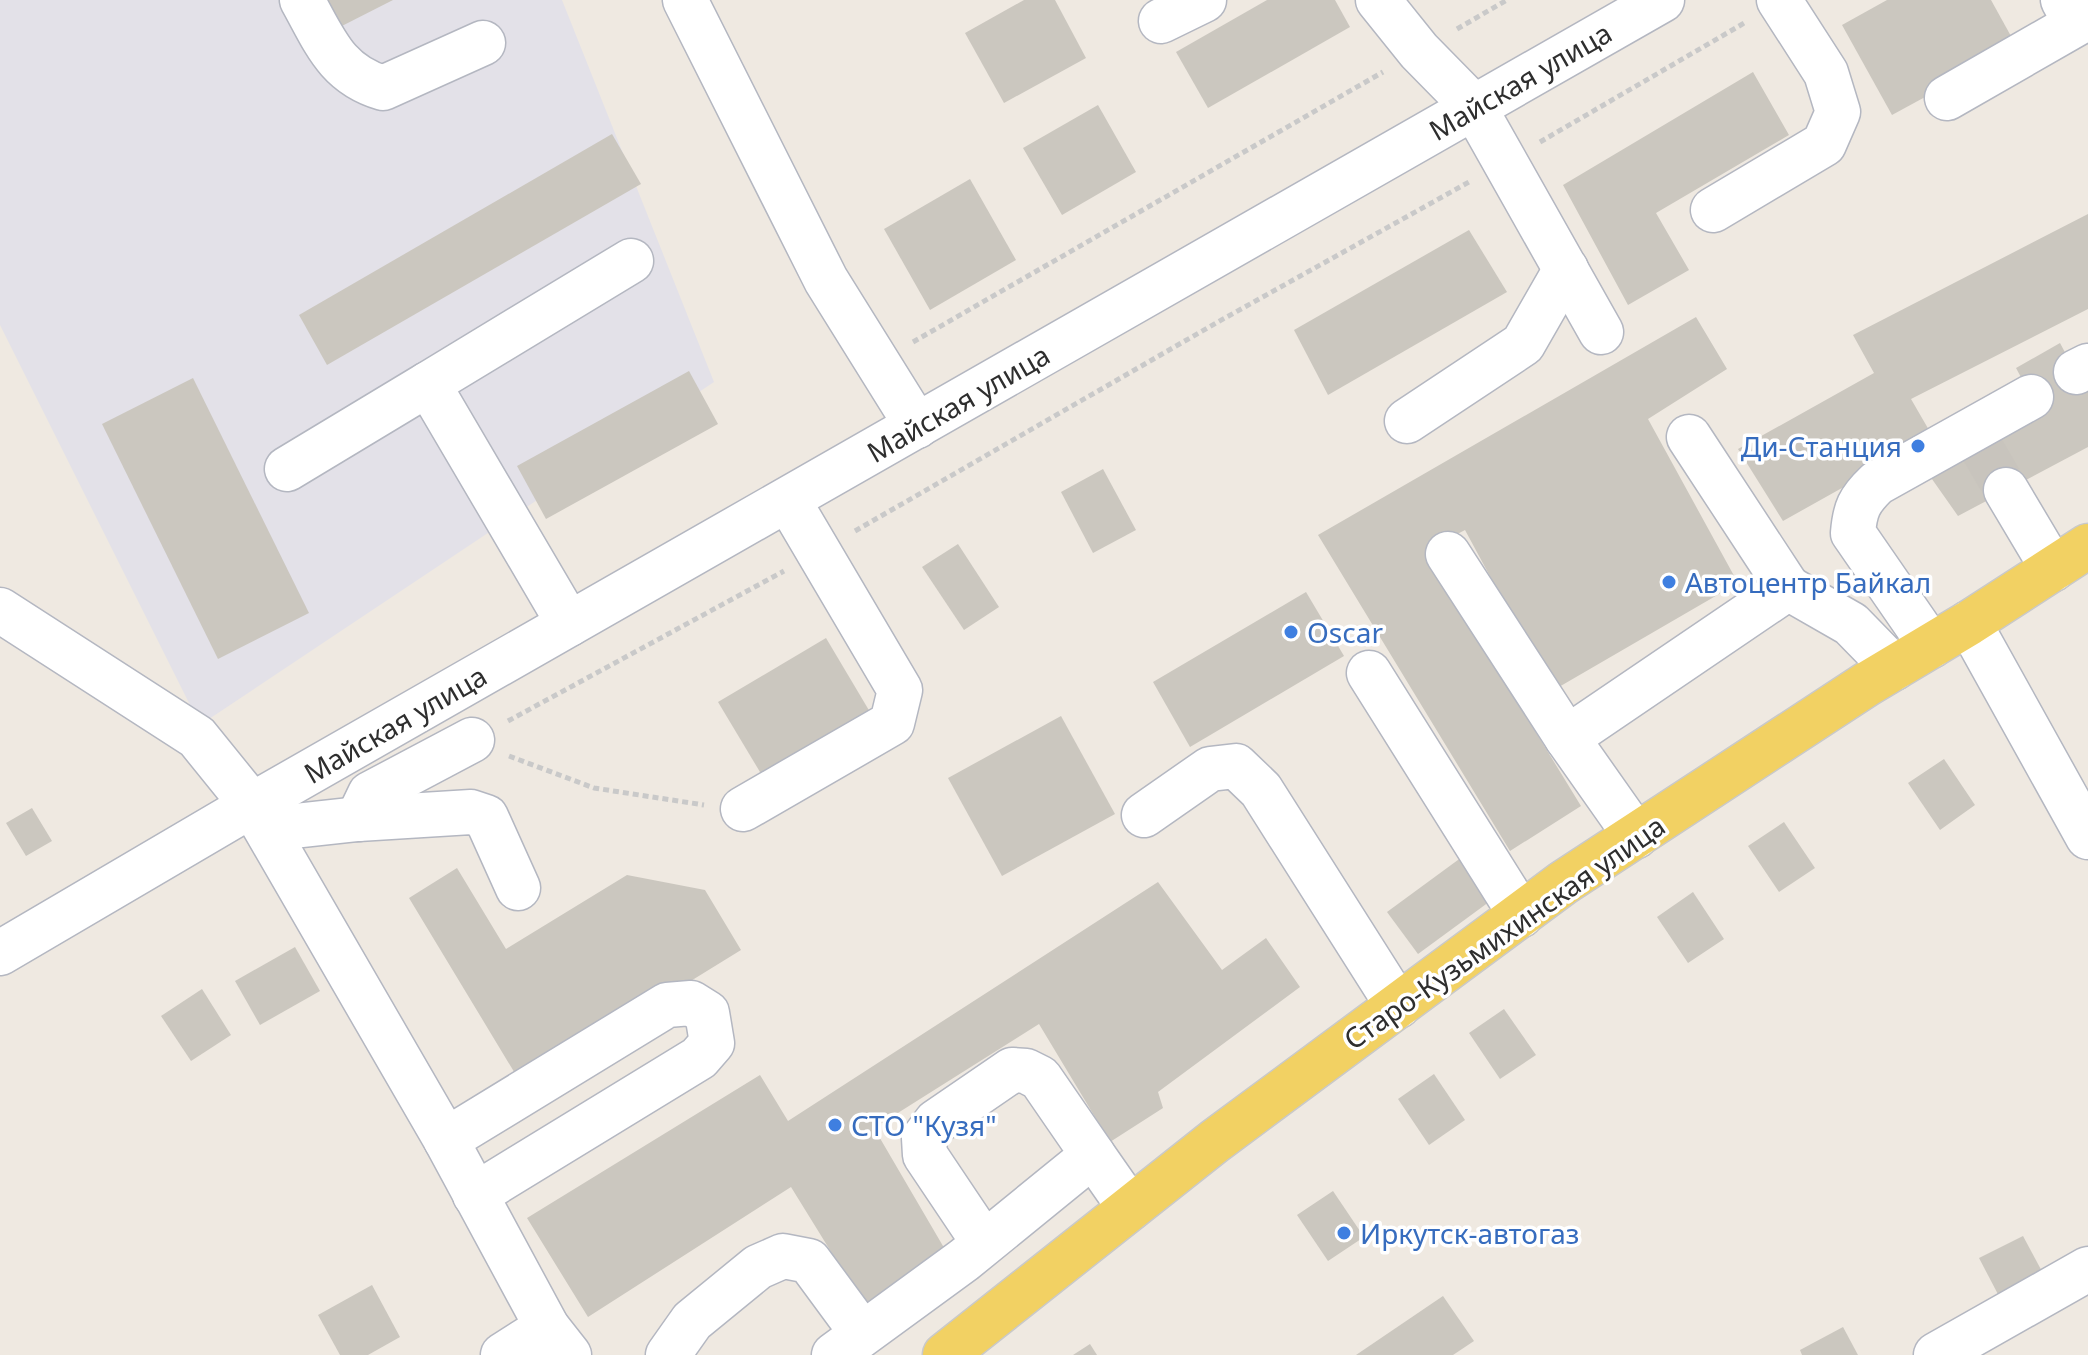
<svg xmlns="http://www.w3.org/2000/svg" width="2088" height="1355" font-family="'Noto Sans',sans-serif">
<rect width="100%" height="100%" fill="#efe9e1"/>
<path fill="#e3e1e8" d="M0 0H562L714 382 200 725 0 325Z"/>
<g fill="#cbc7bf">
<path d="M322 0H393L336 29Z"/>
<path d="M1024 0H1055L1086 58 1004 103 965 33Z"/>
<path d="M1267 0H1335L1350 27 1208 108 1176 52Z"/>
<path d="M1887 0H1991L2017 47 1892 115 1842 25Z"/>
<path d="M1753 72 1789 135 1656 213 1689 270 1628 305 1563 185Z"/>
<path d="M1098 105 1136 172 1062 215 1023 148Z"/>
<path d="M612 134 641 184 327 365 299 315Z"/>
<path d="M970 179 1016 260 930 310 884 229Z"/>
<path d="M2088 214V309L1911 399 1933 437 1783 521 1738 449 1874 373 1853 335Z"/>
<path d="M1469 230 1507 292 1328 395 1294 330Z"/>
<path d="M1696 317 1727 369 1648 419 1738 583 1552 691 1465 530 1425 551 1581 806 1510 851 1318 535Z"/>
<path d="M2060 343 2085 390 2088 388V447L1958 516 1927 472 2037 407 2016 368Z"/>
<path d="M689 371 718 424 546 519 517 466Z"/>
<path d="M193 378 309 613 218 659 102 424Z"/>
<path d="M1103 469 1136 530 1093 553 1061 492Z"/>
<path d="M958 544 999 607 964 630 922 567Z"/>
<path d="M1306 592 1344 656 1190 747 1153 682Z"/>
<path d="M826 638 870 712 763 777 718 702Z"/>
<path d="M1061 716 1115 814 1002 876 948 778Z"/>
<path d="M1944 759 1975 805 1940 830 1908 783Z"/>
<path d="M32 808 52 841 26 856 6 823Z"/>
<path d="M1784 822 1815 868 1779 892 1748 846Z"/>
<path d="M1462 857 1493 899 1418 954 1387 912Z"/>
<path d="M457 868 506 949 627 875 705 890 741 950 522 1085 409 898Z"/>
<path d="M1158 882 1222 970 1266 938 1300 987 1158 1092 1163 1108 1110 1142 1039 1024 874 1128 950 1258 867 1310 791 1187 588 1317 527 1218 760 1075 788 1121Z"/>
<path d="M1693 892 1724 939 1688 963 1657 917Z"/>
<path d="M295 947 320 991 260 1025 235 981Z"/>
<path d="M202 989 231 1035 191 1061 161 1016Z"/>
<path d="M1504 1009 1536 1055 1500 1079 1469 1033Z"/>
<path d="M1434 1074 1465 1120 1429 1145 1398 1099Z"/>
<path d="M1333 1191 1364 1237 1328 1261 1297 1215Z"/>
<path d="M2023 1236 2045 1277 2001 1300 1979 1258Z"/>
<path d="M372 1285 400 1337 368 1355H340L318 1315Z"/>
<path d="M1443 1296 1474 1341 1453 1355H1356Z"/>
<path d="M1843 1327 1858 1355H1802L1800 1350Z"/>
<path d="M1090 1344 1097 1355H1073Z"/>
</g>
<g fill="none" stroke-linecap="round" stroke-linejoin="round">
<path stroke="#c8c4bd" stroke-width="44" stroke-dasharray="44 22" stroke-linecap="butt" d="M1978 442 2006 490"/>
<g stroke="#b4b7c1" stroke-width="47">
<g id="minor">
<path d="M302 0C325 41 336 74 383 88L483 43"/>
<path d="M685 0 826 280 917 426"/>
<path d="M1378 0 1419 51 1474 107 1601 332"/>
<path d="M1161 21 1204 0"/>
<path d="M1947 98 2076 24 2063 0"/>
<path d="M1713 210 1824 144 1838 112 1826 73 1779 0"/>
<path d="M2076 372 2088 366"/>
<path d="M428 384 631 261"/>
<path d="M1407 421 1523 344 1566 269"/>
<path d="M1689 437 1788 588"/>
<path d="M287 469 428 384 569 624"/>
<path d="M2006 490 2053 569"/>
<path d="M1448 554 1567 738"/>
<path d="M0 610 197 737 252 805 446 1140 547 1327 569 1355"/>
<path d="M1969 623 2088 837"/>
<path d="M1931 646 1853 533C1855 509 1859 500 1877 483L2031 397"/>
<path d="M1369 673 1521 915"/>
<path d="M743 809 892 723 900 690 788 500"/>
<path d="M1144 815 1210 769 1236 766 1261 790 1398 1006"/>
<path d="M358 819 370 794 472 740"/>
<path d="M267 829 358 819 471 812 486 817 518 888"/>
<path d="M1636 836 1567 738 1788 588 1851 624 1894 668"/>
<path d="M0 953 252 805 1662 0"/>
<path d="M446 1140 667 1005 691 1003 707 1013 712 1043 699 1058 475 1195"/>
<path d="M1093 1155 1130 1208"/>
<path d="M503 1355 547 1327"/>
<path d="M668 1355 692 1321 758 1267 783 1256 809 1261 862 1333"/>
<path d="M834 1355 964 1260 1093 1155 1040 1078 1026 1071 1012 1070 936 1122 924 1138 925 1155 984 1243"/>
<path d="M1936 1355 2088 1269"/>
</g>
</g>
<g stroke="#c9c9c9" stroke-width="47">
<path id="major" d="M945 1355 1215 1141 1563 883 1867 684 1969 623 2088 546"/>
</g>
<g stroke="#c9c9c9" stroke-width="5" stroke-dasharray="6 4" stroke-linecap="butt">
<path d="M1457 29 1507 0"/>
<path d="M1540 142 1746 22"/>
<path d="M913 342 1383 72"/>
<path d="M855 531 1216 323 1469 182"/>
<path d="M508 721 784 571"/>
<path d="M509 756 594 788 704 805"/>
</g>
<use href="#minor" stroke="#fff" stroke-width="44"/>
<use href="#major" stroke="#f2d163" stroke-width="44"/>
</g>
<g fill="#3f7fe0" stroke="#fff" stroke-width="3">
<circle cx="1918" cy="446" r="8"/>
<circle cx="1669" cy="582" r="8"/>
<circle cx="1291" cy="632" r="8"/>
<circle cx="835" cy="1125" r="8"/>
<circle cx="1344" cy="1233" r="8"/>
</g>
<g text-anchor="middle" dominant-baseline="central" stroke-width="7" stroke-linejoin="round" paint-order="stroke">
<g font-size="28" fill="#2e2e2e" stroke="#fff">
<text transform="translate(1520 81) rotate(-30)">Майская улица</text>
<text transform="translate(958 403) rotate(-30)">Майская улица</text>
<text transform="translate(395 724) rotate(-30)">Майская улица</text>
<text transform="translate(1504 932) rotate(-35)">Старо-Кузьмихинская улица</text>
</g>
<g font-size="28" fill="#366cbe" stroke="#fff" text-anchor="start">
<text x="1902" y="446" text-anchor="end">Ди-Станция</text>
<text x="1685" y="582">Автоцентр Байкал</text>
<text x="1307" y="632">Oscar</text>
<text x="851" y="1125">СТО "Кузя"</text>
<text x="1360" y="1233">Иркутск-автогаз</text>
</g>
</g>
</svg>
